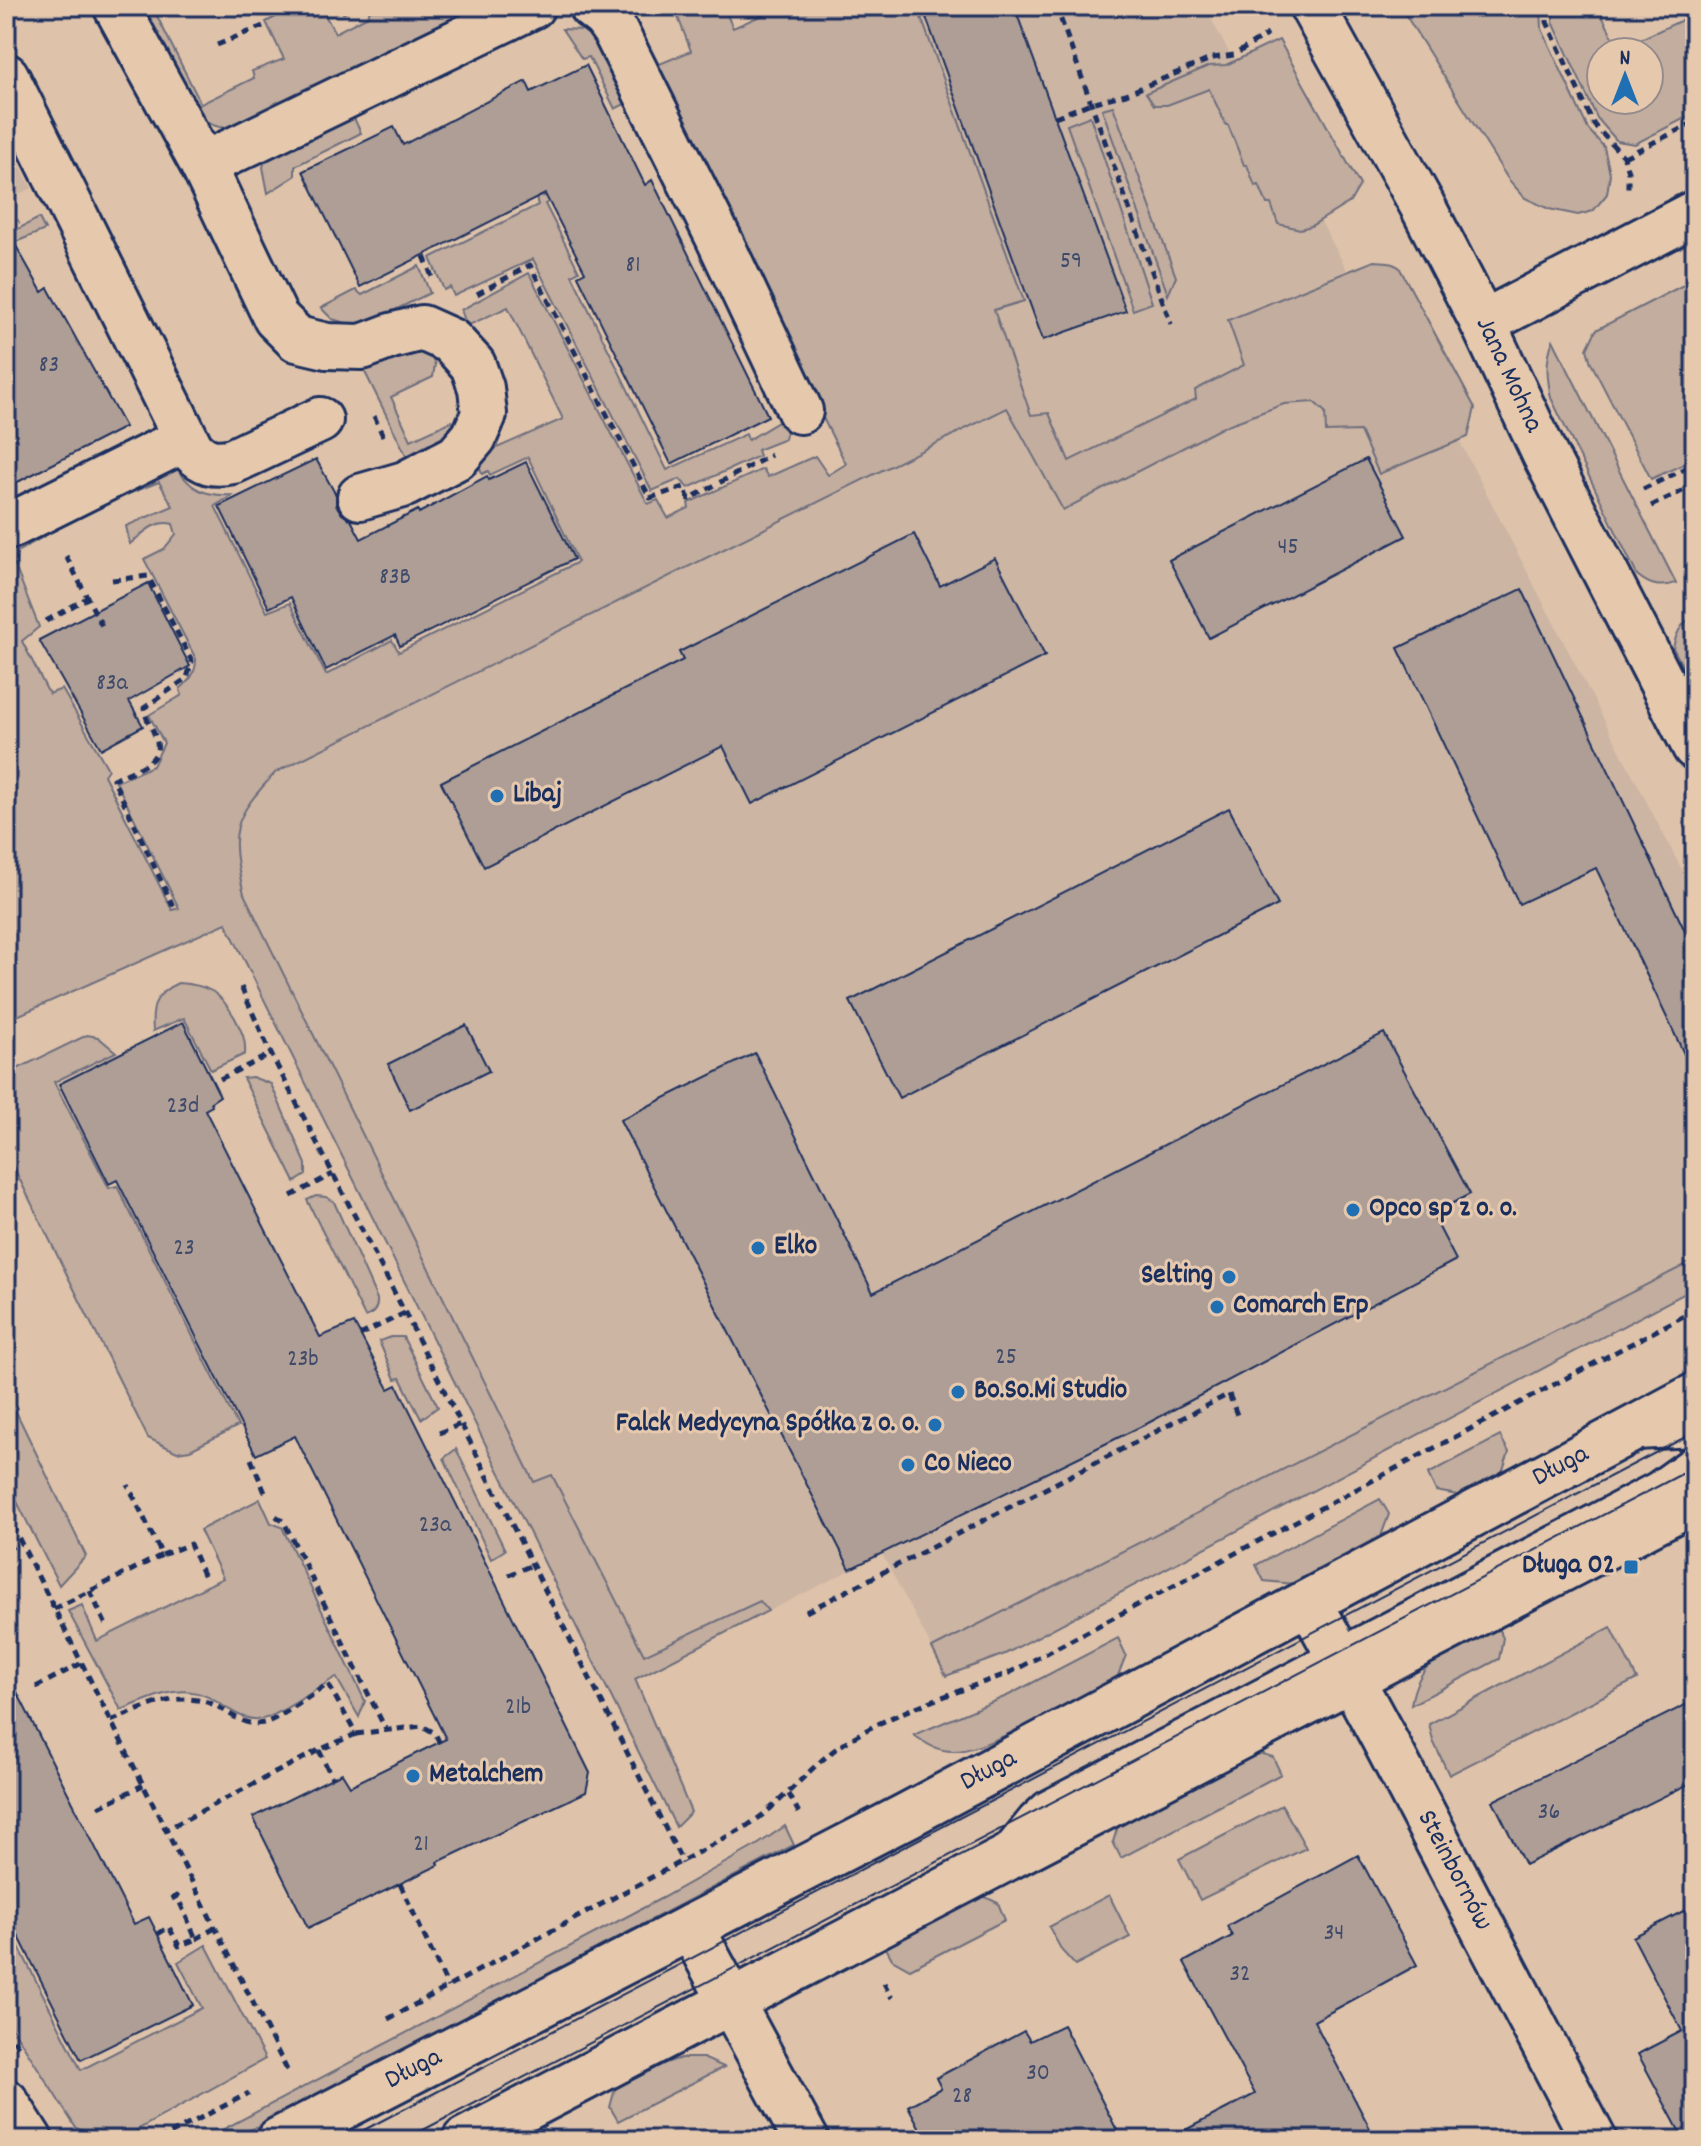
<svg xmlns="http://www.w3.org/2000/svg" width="1701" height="2146" font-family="Dekko,sans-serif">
<rect width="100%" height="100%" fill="#dec3aa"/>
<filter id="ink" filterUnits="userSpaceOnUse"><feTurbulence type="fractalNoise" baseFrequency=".0125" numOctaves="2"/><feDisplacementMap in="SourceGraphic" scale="16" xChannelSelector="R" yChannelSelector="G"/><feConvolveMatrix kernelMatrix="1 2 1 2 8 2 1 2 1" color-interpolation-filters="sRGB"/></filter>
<g filter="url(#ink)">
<g fill="#ccb5a3">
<path d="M873 6H1204L1347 270 1436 396 1695 895V1260L932 1648 882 1554 624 1684 182 807 1015 394Z"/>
<path d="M6 139 32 188 6 200Z"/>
</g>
<g fill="#c2ad9e" stroke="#6e6e7e" stroke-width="2" fill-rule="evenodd">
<path d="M142 6H152L201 104 254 78 252 71 284 59 266 22 296 6H320L335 33 368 16 371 6H458L453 9 459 23 241 128C222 128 212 128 198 116Z"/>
<path d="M617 6H628L655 66 691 51 676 12 685 6H723L733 28 783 6H917L1024 301 994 310 1031 415 1049 413 1069 461 1196 399 1195 390 1244 365 1228 320 1374 261 1389 262 1399 267 1475 408 1468 437 1379 474 1360 431 1326 432 1325 412 1314 402 1284 404 1225 426 1063 510 1007 408 276 772C232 819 229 831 244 894L534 1482 552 1475 644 1655 760 1601 768 1611 635 1679 691 1812 676 1827 226 923 6 1021V533L44 526 48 534 17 552 15 566 39 627 22 641 49 694 62 689 108 769 104 775 172 910 179 908 116 782 153 766 164 743 149 715 182 695 180 689C190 680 196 673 196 659L144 559 164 549 176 534 173 524C154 519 143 534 130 544L126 526 173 506 159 482 105 503 170 459C188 486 199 497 233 495L215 506 267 612 290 603 326 675 392 640 399 652 578 562 528 457 490 475 488 471 482 474 479 466 483 454 563 419 508 307 467 326 461 310 529 273 648 504 658 500 668 518 689 508 688 503 763 469 768 477 815 456 828 475 846 464Z"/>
<path d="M1400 6H1541L1542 29 1588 129 1604 147 1610 174 1607 194 1593 211 1578 215 1549 209 1525 198 1508 179Z"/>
<path d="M1553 6H1597L1619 49 1695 14V113L1635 144 1617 141 1597 118 1553 22ZM1601 52H1649V100H1601Z"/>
<path d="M562 29 584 30 595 36 631 95 625 104 615 109 589 57 582 59Z"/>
<path d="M1279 40 1360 185 1350 202 1311 226 1300 229 1278 224 1271 204H1267L1259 185 1255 186 1247 165H1244L1228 125H1226L1209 89 1167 105H1154L1146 93 1209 66 1226 65Z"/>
<path d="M1113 106 1176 277 1168 295 1102 109Z"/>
<path d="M347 112 354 118 361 133 295 166V176L268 193 263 167 268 152Z"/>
<path d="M1090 116 1152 303 1133 310 1067 125Z"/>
<path d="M548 195 551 200 545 204 579 271 572 275 667 470 746 434 748 440 790 415 785 439 757 450 759 456 688 488 680 479 652 491 533 259 454 296 450 287 444 290 430 258 538 205 536 198Z"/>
<path d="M39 218 45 230 6 246V235Z"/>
<path d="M419 266 430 293 360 327 332 319 321 308 356 290 362 295Z"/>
<path d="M1695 279V459L1651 479 1591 363 1587 349 1596 330Z"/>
<path d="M1553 340 1676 583C1660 588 1650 586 1637 575L1551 398C1547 377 1545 361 1553 340Z"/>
<path d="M427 348 435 364 433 377 391 397 411 440 452 421 460 437 408 459 357 356Z"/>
<path d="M1695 616V690L1673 648C1676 634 1681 622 1695 616Z"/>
<path d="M178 983C209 985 220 992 235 1018 242 1032 246 1039 245 1054L211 1070 184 1018 153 1031C151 1006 155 993 178 983Z"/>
<path d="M87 1035 98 1037 116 1052 54 1082 109 1188 117 1186 238 1426 190 1450 177 1452 148 1438 6 1152V1080L19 1068Z"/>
<path d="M252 1077 271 1084 306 1164V1175L295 1182 243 1078Z"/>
<path d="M316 1196 326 1197 334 1202 377 1299C378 1308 374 1314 365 1317L307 1200Z"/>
<path d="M1695 1260V1288L1005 1654 946 1676 932 1648Z"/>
<path d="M391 1337H403L438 1407 421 1419 400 1378 395 1379 379 1341Z"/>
<path d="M6 1391 86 1556 59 1585 6 1480Z"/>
<path d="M1500 1436 1509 1452 1499 1481 1468 1497 1436 1491 1428 1474Z"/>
<path d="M456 1449 505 1550 491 1559 444 1458Z"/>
<path d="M260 1499 271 1523 282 1527 365 1701 359 1717 336 1677C319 1687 283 1713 266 1718 238 1726 218 1695 192 1692 168 1688 143 1702 121 1710L68 1611 82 1605 97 1641 223 1578 200 1530Z"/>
<path d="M1380 1499 1389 1514 1380 1539 1294 1584 1264 1581 1256 1565Z"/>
<path d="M1496 1622 1503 1638 1499 1659 1411 1705C1418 1655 1457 1644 1496 1622Z"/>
<path d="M1611 1627 1637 1679 1449 1775 1433 1741 1429 1724Z"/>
<path d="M1118 1638 1126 1655 1117 1678C1082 1695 986 1753 953 1751 937 1751 926 1744 914 1735L1009 1695Z"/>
<path d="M1259 1753 1273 1757 1281 1774 1121 1858 1113 1842 1118 1826Z"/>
<path d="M1282 1805 1306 1848 1200 1900 1179 1859Z"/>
<path d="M785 1826 794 1845 231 2140H203L662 1898 757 1845Z"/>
<path d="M1109 1895 1130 1937 1075 1965 1062 1951 1049 1927Z"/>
<path d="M983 1896 998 1903 1005 1920 910 1969 892 1959 886 1948Z"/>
<path d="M6 1921 81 2070 202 2008 178 1962 206 1945 265 2059 124 2137 99 2138 76 2128 6 2018Z"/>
<path d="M681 2058H703L724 2067 618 2121 610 2107 615 2089 659 2065Z"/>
<path d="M541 2126 557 2140H515Z"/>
</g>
<g fill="#ae9e96" stroke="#1b2f5e" stroke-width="2">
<path d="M922 6H1014L1126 311 1043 340Z"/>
<path d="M586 65 645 185 652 180 768 416 671 464 578 276 585 272 545 194 360 287 303 171 394 127 403 145 526 81 531 92Z"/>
<path d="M6 228 42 292 48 288 125 427 6 488Z"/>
<path d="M316 459 336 495V505L342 514 351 520 361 539 418 510 419 513 487 476 489 480 526 462 574 559 400 646 395 635 326 670 291 597 269 608 219 506Z"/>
<path d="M1366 459 1406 536 1209 638 1169 560Z"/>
<path d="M914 534 940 586 995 558 1045 656 752 804 723 746 484 867 441 782 683 660 679 652Z"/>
<path d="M148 583 190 666 129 701 143 726 101 749 39 640Z"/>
<path d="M1522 589 1695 952V1077L1596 868 1519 904 1398 648Z"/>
<path d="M1229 808 1278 905 899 1098 850 1001Z"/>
<path d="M183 1022 220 1096 211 1102 212 1106 205 1110 320 1337 354 1323 389 1389 397 1385 590 1773 586 1792 438 1862 439 1865 308 1928 253 1817 342 1773 350 1786 446 1739 295 1436 256 1455 117 1180 109 1184 59 1084Z"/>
<path d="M466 1025 489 1071 410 1110 388 1064Z"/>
<path d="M1384 1033 1470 1194 1432 1214 1456 1260 1150 1422 850 1569 620 1120 755 1053 873 1293Z"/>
<path d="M6 1670 134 1924 149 1917 193 2005 81 2060 6 1911Z"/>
<path d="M1695 1700V1781L1525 1865 1493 1801Z"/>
<path d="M1358 1855 1417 1965 1314 2021 1376 2140H1166L1255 2094 1184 1962 1232 1936 1227 1926Z"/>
<path d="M1695 1905V2140H1684L1638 2054 1682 2031 1633 1937Z"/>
<path d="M1063 2025 1122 2140H926L908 2106 941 2088 936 2078 1024 2031 1030 2041Z"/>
</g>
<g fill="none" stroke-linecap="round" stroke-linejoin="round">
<g stroke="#1b2f5e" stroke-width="34">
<g id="service">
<path d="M1636 1435 1695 1432"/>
<path d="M1005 1852 1033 1818 1046 1806 1656 1487 1695 1459"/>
</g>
</g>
<g stroke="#1b2f5e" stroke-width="50">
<g id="minor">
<path d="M116 6 203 165 276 318 297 339 327 346 362 347 391 336 422 328 451 341 473 365 481 388 484 414 474 437 457 457 405 484 360 497"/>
<path d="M591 6 605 17 615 31 718 237 800 411"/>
<path id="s1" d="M1312 6 1422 205 1483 323 1544 453 1695 747"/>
<path d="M6 76 191 449C204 463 214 465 233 461L320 420"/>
<path d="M203 165 532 6"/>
<path d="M1483 323 1695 213"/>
<path d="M10 526 185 439"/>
<path id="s2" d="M1310 1603 1383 1737 1594 2140"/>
<path d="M691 1927 806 2140"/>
<path d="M6 2102 30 2140"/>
</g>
</g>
<g stroke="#1b2f5e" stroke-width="50">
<g id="tertiary">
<path id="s3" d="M279 2140 908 1815 1695 1396"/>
<path d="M465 2140 1695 1500"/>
</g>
</g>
<g stroke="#1b2f5e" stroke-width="5" stroke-dasharray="8 6" stroke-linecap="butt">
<path d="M330 6 332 9 344 11 357 6"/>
<path d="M1056 6 1171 324"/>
<path d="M1547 6V22L1594 125 1624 157 1628 172V188"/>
<path d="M217 45 263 26"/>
<path d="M1055 117 1091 103 1126 94 1213 58 1234 55 1268 34"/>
<path d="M1624 157 1695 122"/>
<path d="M6 228 19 221"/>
<path d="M424 256 432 277"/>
<path d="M477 294 530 265 650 498 684 487 689 499 771 455"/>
<path d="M374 416 383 436"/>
<path d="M1643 489 1695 464"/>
<path d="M1651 506 1695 485"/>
<path d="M66 556 102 626"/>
<path d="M112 580 148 576 192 661 187 678 144 708C145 719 153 728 156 739 165 763 129 772 113 779L173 906"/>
<path d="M46 621 87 598"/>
<path d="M241 987 271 1054 405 1313 683 1863"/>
<path d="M220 1079 271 1054"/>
<path d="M291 1196 333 1174"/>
<path d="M360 1335 405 1313"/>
<path d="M439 1433 461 1424"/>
<path d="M251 1459 266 1495"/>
<path d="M6 1513 288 2072"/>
<path d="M276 1516 284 1522 386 1730"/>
<path d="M6 1550 21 1542"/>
<path d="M162 1555 190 1544 204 1577"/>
<path d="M509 1575 532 1565"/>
<path d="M90 1591 106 1625"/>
<path d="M54 1609 162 1555 128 1485"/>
<path d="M806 1612 1229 1394 1237 1415"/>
<path d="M36 1687 82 1663"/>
<path d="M111 1721C142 1709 172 1692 207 1702 227 1708 240 1728 264 1723 278 1720 314 1693 328 1684L356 1734 319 1750 165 1830"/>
<path d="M356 1734 422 1726 435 1733 442 1748"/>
<path d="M319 1750 332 1778"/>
<path d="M789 1794 799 1813"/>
<path d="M99 1807 143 1785"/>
<path d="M400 1884 448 1987"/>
<path d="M158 1934 169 1927 179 1946 196 1939 177 1896 168 1901"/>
<path d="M196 1939 215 1928"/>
<path d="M884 1983 892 1998"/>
<path d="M388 2019 747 1826C783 1803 807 1769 840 1746 890 1712 953 1694 1009 1673L1695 1310"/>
<path d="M6 2028 21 2051"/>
<path d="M158 2140 249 2093"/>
</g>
<use href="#service" stroke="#e6c9ad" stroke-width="28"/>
<use href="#minor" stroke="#e6c9ad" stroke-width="44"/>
<use href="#tertiary" stroke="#e6c9ad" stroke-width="44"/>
<g stroke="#1b2f5e" stroke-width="2">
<path d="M345 2140 1695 1432"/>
<path d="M404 2140 1695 1467"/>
</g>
</g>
</g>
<g fill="#1f6fb2" stroke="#e6c9ad" stroke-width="3">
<circle cx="497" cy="796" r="8"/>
<circle cx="1353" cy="1210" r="8"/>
<circle cx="758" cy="1248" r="8"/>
<circle cx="1229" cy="1277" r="8"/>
<circle cx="1217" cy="1307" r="8"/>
<circle cx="958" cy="1392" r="8"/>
<circle cx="935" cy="1425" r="8"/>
<circle cx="908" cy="1465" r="8"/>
<rect x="1623" y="1559" width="16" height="16" rx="4"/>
<circle cx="413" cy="1776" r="8"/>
</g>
<g text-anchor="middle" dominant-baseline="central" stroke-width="6" stroke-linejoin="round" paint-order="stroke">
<g font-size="24" fill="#404b6c">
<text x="1071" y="262">59</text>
<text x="633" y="266">81</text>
<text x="49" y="366">83</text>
<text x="1288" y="548">45</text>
<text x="395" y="578">83B</text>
<text x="112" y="684">83a</text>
<text x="183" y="1107">23d</text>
<text x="184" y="1249">23</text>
<text x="1006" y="1358">25</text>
<text x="303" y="1360">23b</text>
<text x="435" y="1526">23a</text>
<text x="518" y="1708">21b</text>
<text x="1549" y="1813">36</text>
<text x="421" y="1845">21</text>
<text x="1334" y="1934">34</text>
<text x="1240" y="1975">32</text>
<text x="1038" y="2074">30</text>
<text x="962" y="2097">28</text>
</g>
<g font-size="28" fill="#1b2f5e" stroke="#e6c9ad">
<text stroke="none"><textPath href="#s1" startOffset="418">Jana Mohna</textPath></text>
<text stroke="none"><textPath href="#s3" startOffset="1448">Długa</textPath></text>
<text stroke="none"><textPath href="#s3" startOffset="800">Długa</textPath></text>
<text stroke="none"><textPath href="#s2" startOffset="304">Steinbornów</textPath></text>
<text stroke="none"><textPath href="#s3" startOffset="152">Długa</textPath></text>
</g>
<g font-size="28" font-weight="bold" fill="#1b2f5e" stroke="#e6c9ad" text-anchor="start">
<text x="513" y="796">Libaj</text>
<text x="1369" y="1210">Opco sp z o. o.</text>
<text x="774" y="1248">Elko</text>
<text x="1213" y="1277" text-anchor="end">Selting</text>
<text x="1233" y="1307">Comarch Erp</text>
<text x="974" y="1392">Bo.So.Mi Studio</text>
<text x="919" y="1425" text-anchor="end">Falck Medycyna Spółka z o. o.</text>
<text x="924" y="1465">Co Nieco</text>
<text x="1615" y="1567" text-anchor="end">Długa 02</text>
<text x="429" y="1776">Metalchem</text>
</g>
</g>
<rect width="1701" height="2146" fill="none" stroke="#e6c9ad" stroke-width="32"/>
<rect x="16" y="16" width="1669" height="2114" fill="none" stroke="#1b2f5e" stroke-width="3" filter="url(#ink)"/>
<g transform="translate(1625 76)"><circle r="38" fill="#e6c9ad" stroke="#958b8d" stroke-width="2"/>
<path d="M0-6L14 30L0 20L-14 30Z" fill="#1f6fb2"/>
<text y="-12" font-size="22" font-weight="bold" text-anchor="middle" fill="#1b2f5e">N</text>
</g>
</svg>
